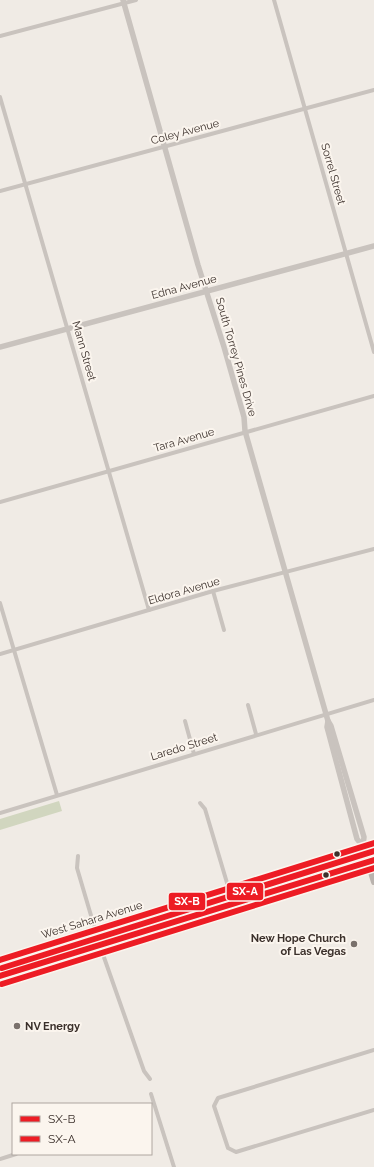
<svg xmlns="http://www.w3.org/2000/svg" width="374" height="1167" font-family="Raleway,sans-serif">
<rect width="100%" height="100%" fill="#f0ebe5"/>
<path fill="#d1d6bf" d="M59 801 62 811 0 830V819Z"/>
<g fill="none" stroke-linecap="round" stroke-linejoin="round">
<g stroke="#c9c3be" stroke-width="4">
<path d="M274 0 374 352"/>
<path d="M0 36 136 0"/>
<path d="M0 97 149 610"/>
<path d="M0 191 374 90"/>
<path d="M0 502 374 396"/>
<path d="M213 591 224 630"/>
<path d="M0 603 57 795"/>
<path d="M0 654 213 591 374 549"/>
<path d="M248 705 256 734"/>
<path d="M185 721 194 754"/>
<path d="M200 803 205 809 233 903"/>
<path d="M0 813 374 700"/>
<path d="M78 856 77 868 100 946 144 1071 150 1079"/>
<path d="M374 1050 218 1098 214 1106 228 1148 236 1152 374 1110"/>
<path d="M151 1094 174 1167"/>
<path d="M0 1159 16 1154"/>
</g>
<g stroke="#c9c3be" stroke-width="5.5">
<path d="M123 0 198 265 224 347 244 417 245 431 328 721 331 726 364 837 363 846"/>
<path d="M0 347 374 246"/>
<path d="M328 721 327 727 357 839 363 846"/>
</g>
<path stroke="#bab3ae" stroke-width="6" d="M363 846 374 882"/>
<g stroke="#b8b1ad" stroke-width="7">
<path d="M0 960 374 843"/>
<path d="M0 976 374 860"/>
</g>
<g stroke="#fbf5ee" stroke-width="9">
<g id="bus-1">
<path d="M0 960 374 843"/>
<path d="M0 976 374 860"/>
</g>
</g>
<g stroke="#fbf5ee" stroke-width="9">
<g id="bus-2">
<path d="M2 968 374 851"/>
<path d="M2 984 374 868"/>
</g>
</g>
<use href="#bus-1" stroke="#ed1c24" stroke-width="6"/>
<use href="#bus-2" stroke="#ed1c24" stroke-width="6"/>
</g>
<g fill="#3b302b" stroke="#fbf5ee" stroke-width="1.5">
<circle cx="337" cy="854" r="3.5"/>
<circle cx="326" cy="875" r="3.5"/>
</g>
<g fill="#7a716c" stroke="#fbf5ee" stroke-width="1.5">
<circle cx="354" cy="944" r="4"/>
<circle cx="17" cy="1026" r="4"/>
</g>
<g text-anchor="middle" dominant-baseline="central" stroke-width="4" stroke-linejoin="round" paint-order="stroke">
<g font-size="11" fill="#3b302b" stroke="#fbf5ee">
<text transform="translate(185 132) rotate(-15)">Coley Avenue</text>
<text transform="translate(333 174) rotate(74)">Sorrel Street</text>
<text transform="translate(184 287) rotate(-15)">Edna Avenue</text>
<text transform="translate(84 351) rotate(74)">Mann Street</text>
<text transform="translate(236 357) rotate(74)">South Torrey Pines Drive</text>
<text transform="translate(184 440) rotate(-16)">Tara Avenue</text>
<text transform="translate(184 591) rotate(-16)">Eldora Avenue</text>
<text transform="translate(184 747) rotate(-17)">Laredo Street</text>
<text transform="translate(92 920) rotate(-17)">West Sahara Avenue</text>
</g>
<g font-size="11" font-weight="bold" fill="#3b302b" stroke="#fbf5ee" text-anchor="end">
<text x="346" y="938">New Hope Church<tspan x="346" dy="13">of Las Vegas</tspan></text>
<text x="25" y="1026" text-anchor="start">NV Energy</text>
</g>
</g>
<g stroke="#fbf5ee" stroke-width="1.5">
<rect x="226" y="882" width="38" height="19" rx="4" fill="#ed1c24"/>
<rect x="168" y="892" width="38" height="19" rx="4" fill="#ed1c24"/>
</g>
<g font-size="11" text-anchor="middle" font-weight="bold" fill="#fff">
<text x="245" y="895">SX-A</text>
<text x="187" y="905">SX-B</text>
</g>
<rect x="12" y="1103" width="140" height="52" fill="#fbf5ee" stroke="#aea6a0"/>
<rect x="20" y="1116" width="20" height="6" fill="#ed1c24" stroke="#aea6a0"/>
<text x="48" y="1123" font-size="12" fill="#3b302b">SX-B</text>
<rect x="20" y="1136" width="20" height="6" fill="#ed1c24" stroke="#aea6a0"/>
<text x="48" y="1143" font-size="12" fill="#3b302b">SX-A</text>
</svg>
